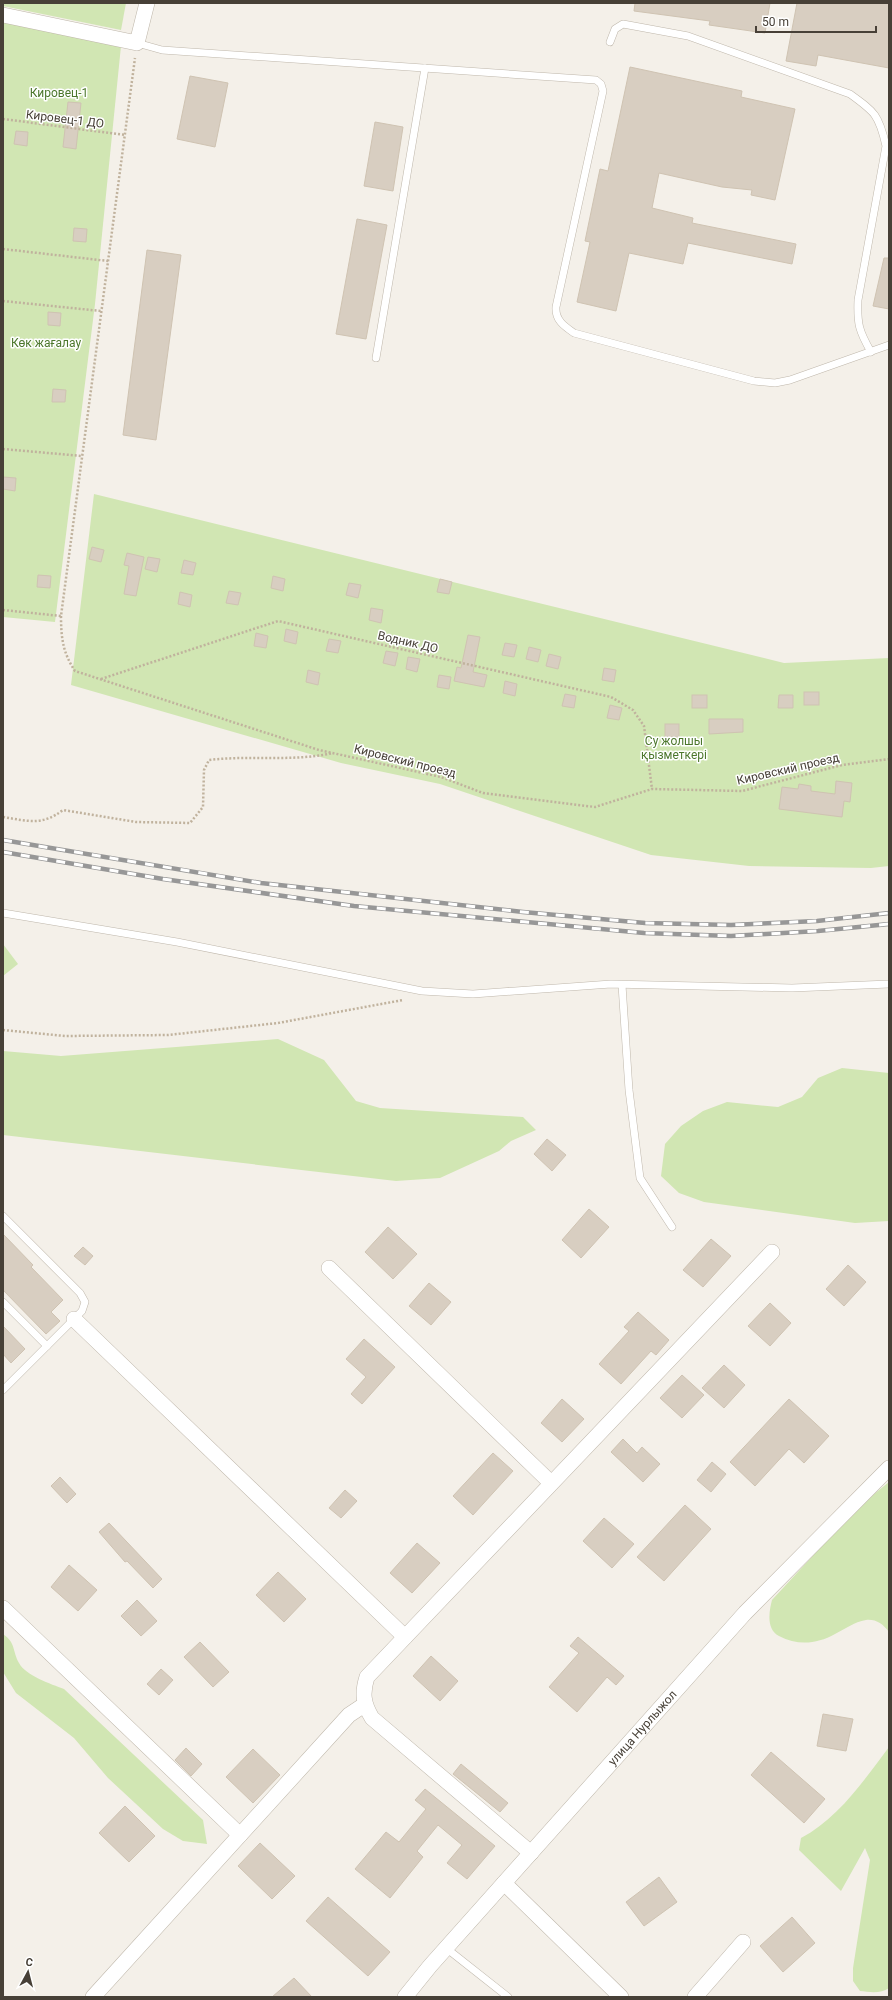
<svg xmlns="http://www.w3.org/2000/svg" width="892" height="2000" font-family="Roboto,sans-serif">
<rect width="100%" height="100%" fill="#f4f0e9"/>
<g fill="#d1e6b3">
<path d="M3 3H126L121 30 3 6Z"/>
<path d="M3 22 121 46 95 304 55 622 3 617Z"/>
<path d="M94 494 784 663 889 658V866L871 868 749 866 651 855 440 784 341 763 71 685Z"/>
<path d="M3 944 18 964 3 976Z"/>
<path d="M278 1039 324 1060 356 1101 380 1108 523 1117 536 1130 511 1141 499 1151 440 1178 396 1181 3 1135V1051L61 1056Z"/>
<path d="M842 1068 889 1073V1221L855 1223 704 1202 679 1193 661 1176 665 1144 681 1126 703 1111 727 1102 778 1107 802 1097 818 1078Z"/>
<path d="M889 1482V1632C883 1624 876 1619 866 1620 854 1622 845 1629 835 1634 817 1644 798 1646 779 1636 766 1629 769 1612 772 1600L858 1507Z"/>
<path d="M3 1634C16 1643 12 1650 19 1663 26 1676 51 1684 64 1689L203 1820 207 1844 183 1841 163 1829 108 1778 74 1738 16 1693 3 1672Z"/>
<path d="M889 1747V1988C881 1994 869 1992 860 1991L853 1981V1968L870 1860 865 1848 841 1891 799 1850 801 1838C839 1818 864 1780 889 1747Z"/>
</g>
<g fill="#d8cec1" stroke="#cfc3b2">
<path d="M635 3H770L765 33 709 25 710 21 634 11Z"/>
<path d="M797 3H889V68L818 55 816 66 786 61Z"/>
<path d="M630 67 742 91 741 97 795 109 775 200 751 195 752 190 722 187 659 173 652 208 693 218 692 223 796 244 792 264 688 243 683 264 629 253 616 311 577 302 590 242 585 241 600 169 608 171Z"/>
<path d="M190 76 228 83 215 147 177 139Z"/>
<path d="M68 102 81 103 76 149 63 147Z"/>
<path d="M375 122 403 127 393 191 364 186Z"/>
<path d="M16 131 28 132 27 146 14 144Z"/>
<path d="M357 219 387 225 366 339 336 334Z"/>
<path d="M74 228 87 229 86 242 73 241Z"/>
<path d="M147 250 181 255 156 440 123 435Z"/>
<path d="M884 258H889V309L873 306Z"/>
<path d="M48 312 61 313 60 326 48 325Z"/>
<path d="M53 389 66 390 65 402H52Z"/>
<path d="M3 477 16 478 15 491 3 489Z"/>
<path d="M92 547 104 550 101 562 89 559Z"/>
<path d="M127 553 144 557 136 596 124 594 129 566 124 565Z"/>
<path d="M148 557 160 559 157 572 145 569Z"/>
<path d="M184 560 196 563 193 575 181 573Z"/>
<path d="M38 575 51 576 50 588 37 587Z"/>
<path d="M273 576 285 579 283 591 271 588Z"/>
<path d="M440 579 452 582 449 594 437 592Z"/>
<path d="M349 583 361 585 358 598 346 595Z"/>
<path d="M229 591 241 593 238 605 226 603Z"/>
<path d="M180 592 192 595 190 607 178 604Z"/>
<path d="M371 608 383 610 381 623 369 620Z"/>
<path d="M286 629 298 632 296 644 284 641Z"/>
<path d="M256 633 268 636 266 648 254 646Z"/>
<path d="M468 635 480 637 473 672 487 675 484 687 454 681 457 667 461 668Z"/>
<path d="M329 639 341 641 338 653 326 651Z"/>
<path d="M505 643 517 645 514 657 502 655Z"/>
<path d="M529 647 541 650 538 662 526 659Z"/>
<path d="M386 651 398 653 395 666 383 663Z"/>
<path d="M549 654 561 657 558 669 546 666Z"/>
<path d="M408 657 420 659 417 672 406 669Z"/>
<path d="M604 668 616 670 614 682 602 680Z"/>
<path d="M308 670 320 673 318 685 306 682Z"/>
<path d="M439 675 451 677 449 689 437 687Z"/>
<path d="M505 681 517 684 515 696 503 693Z"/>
<rect x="804" y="692" width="15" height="13"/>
<path d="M565 694 576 696 574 708 562 706Z"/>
<rect x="692" y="695" width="15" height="13"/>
<path d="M779 695H793V708H778Z"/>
<path d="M610 705 622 708 619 720 607 718Z"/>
<path d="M709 719H743V732L709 734Z"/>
<rect x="665" y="724" width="14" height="13"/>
<path d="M836 781 852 783 850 802 844 801 842 817 779 809 782 787 798 789 799 784 811 786V791L835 794Z"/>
<path d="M547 1139 566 1155 552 1171 534 1154Z"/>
<path d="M589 1209 609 1227 581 1258 562 1240Z"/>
<path d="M388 1227 417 1254 393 1279 365 1252Z"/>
<path d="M3 1234 33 1265 31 1267 63 1300 51 1312 60 1321 46 1334 3 1290Z"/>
<path d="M711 1239 731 1256 703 1287 683 1270Z"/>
<path d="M83 1247 93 1256 85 1265 74 1256Z"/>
<path d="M848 1265 866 1282 844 1306 826 1289Z"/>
<path d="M429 1283 451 1302 431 1325 409 1306Z"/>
<path d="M770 1303 791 1323 770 1346 748 1326Z"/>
<path d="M638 1312 669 1340 656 1355 651 1351 621 1384 599 1364 629 1331 624 1327Z"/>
<path d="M3 1326 25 1349 11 1363 3 1354Z"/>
<path d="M364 1339 395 1367 362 1404 351 1394 366 1377 346 1359Z"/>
<path d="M724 1365 745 1385 724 1408 702 1388Z"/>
<path d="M682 1375 704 1395 682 1418 660 1398Z"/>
<path d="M562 1399 584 1419 562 1442 541 1423Z"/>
<path d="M789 1399 829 1436 804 1463 789 1449 755 1486 730 1462Z"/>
<path d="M623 1439 637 1453 642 1447 660 1464 643 1482 611 1452Z"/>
<path d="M493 1453 513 1471 473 1515 453 1496Z"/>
<path d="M712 1462 726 1474 711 1492 697 1480Z"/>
<path d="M60 1477 76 1494 67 1503 51 1486Z"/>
<path d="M345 1490 357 1501 341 1518 329 1508Z"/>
<path d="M685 1505 711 1529 664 1581 637 1557Z"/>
<path d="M604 1518 634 1544 612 1568 583 1541Z"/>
<path d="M109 1523 162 1579 153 1588 127 1561 125 1562 99 1532Z"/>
<path d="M417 1543 440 1563 412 1593 390 1573Z"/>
<path d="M69 1565 97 1590 78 1611 51 1587Z"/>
<path d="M278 1572 306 1599 284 1622 256 1595Z"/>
<path d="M137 1600 157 1621 141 1636 121 1616Z"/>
<path d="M578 1637 624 1676 616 1685 607 1677 577 1712 549 1687 579 1653 570 1646Z"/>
<path d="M200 1642 229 1672 213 1687 184 1657Z"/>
<path d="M431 1656 458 1681 440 1701 413 1676Z"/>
<path d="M161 1669 173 1680 159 1695 147 1684Z"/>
<path d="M823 1714 853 1719 846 1751 817 1746Z"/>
<path d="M186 1748 202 1764 191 1776 175 1760Z"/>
<path d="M253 1749 280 1775 253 1803 226 1777Z"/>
<path d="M771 1752 825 1799 804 1823 751 1775Z"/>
<path d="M461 1764 508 1803 500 1812 453 1774Z"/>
<path d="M425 1789 495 1846 467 1879 447 1863 462 1845 438 1825 417 1851 423 1857 390 1898 355 1869 386 1832 399 1842 426 1809 415 1800Z"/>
<path d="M125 1806 155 1836 129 1862 99 1833Z"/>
<path d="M260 1843 295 1876 272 1899 238 1866Z"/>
<path d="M659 1877 677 1902 644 1926 626 1902Z"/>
<path d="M328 1897 390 1952 368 1976 306 1921Z"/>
<path d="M792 1917 815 1943 783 1972 760 1946Z"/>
<path d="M294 1978 312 1997H272Z"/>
</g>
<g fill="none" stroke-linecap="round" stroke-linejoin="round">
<g stroke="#bfb7ab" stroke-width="8">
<g id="service">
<path d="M610 42 615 29 623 24 688 36 850 94C875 112 879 115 886 146L858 300C857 324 859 331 871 352"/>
<path d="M137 43 162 50 596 80 601 84 603 91 556 307C555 320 564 326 574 333L754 381 775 383 790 380 889 345"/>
<path d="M376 358 425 68"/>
<path d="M3 913 177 942 422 991 473 994 611 984 792 988 889 984"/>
<path d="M622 985 629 1090 640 1178 672 1227"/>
<path d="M3 1216 80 1293 85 1302 82 1311 3 1390"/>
<path d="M3 1302 47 1346"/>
<path d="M446 1948 508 1997"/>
</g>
</g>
<g stroke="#bfb7ab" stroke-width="16">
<g id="minor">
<path d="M3 15 137 43 147 3"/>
<path d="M329 1268 551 1483"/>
<path d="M74 1319 405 1637"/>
<path d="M3 1608 240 1835"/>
<path d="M531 1853 372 1718C363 1703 362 1693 367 1677L772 1252"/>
<path d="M504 1883 621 1997"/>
<path d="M93 1997 349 1715 364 1705"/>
<path id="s1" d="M405 1997 430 1966 745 1613 889 1468"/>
<path d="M695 1997 743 1942"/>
</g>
</g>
<g stroke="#c0b29d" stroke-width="2.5" stroke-dasharray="2 2" stroke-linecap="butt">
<path d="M3 119 125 135"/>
<path d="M3 249 108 261"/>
<path d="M3 301 101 311"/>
<path d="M3 449 82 456"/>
<path d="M3 610 61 616 135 58"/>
<path d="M61 616C61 638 63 653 75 671L319 750 441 777 483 793 595 807 652 789 742 791 842 765 889 759"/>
<path d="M101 679 278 621 611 697 633 710 644 726 652 789"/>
<path d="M3 817C28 821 42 826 63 810L136 822 190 823 203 807 204 770 209 760C250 755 293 762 333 753"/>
<path d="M3 1030 65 1036 168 1035 278 1023 403 1000"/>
</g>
<use href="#service" stroke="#fff" stroke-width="7"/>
<use href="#minor" stroke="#fff" stroke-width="15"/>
<g stroke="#979797" stroke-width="4.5">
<g id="rail">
<path d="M3 840 261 883 523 912 645 923 731 925 817 921 889 913"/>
<path d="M3 852 163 879 354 906 644 933 731 936 818 931 889 924"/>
</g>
</g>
<use href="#rail" stroke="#fff" stroke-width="3" stroke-dasharray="9" stroke-linecap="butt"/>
</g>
<g text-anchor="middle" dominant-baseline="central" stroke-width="3" stroke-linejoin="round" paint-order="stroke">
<g font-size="12" fill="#4c772c" stroke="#fff">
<text x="59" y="93">Кировец-1</text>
<text x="46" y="343">Көк жағалау</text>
<text x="674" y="741">Су жолшы<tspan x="674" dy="14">қызметкері</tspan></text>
</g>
<g font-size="12" fill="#474037" stroke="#fff">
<text transform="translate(65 119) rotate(7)">Кировец-1 ДО</text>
<text transform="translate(408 642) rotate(13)">Водник ДО</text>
<text transform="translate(405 761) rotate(14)">Кировский проезд</text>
<text transform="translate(788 769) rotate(-13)">Кировский проезд</text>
<text stroke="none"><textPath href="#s1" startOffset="359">улица Нурлыжол</textPath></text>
</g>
</g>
<rect width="892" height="2000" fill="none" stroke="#474037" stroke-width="8"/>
<g transform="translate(28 1972) rotate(7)" stroke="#ffffff" stroke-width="3" paint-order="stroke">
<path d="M0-3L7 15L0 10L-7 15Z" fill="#474037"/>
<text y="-6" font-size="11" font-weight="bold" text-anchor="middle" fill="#474037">С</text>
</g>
<path d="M756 26v6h120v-6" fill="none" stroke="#474037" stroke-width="2"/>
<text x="762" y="26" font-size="12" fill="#474037" stroke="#ffffff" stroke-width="3" paint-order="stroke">50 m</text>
</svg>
